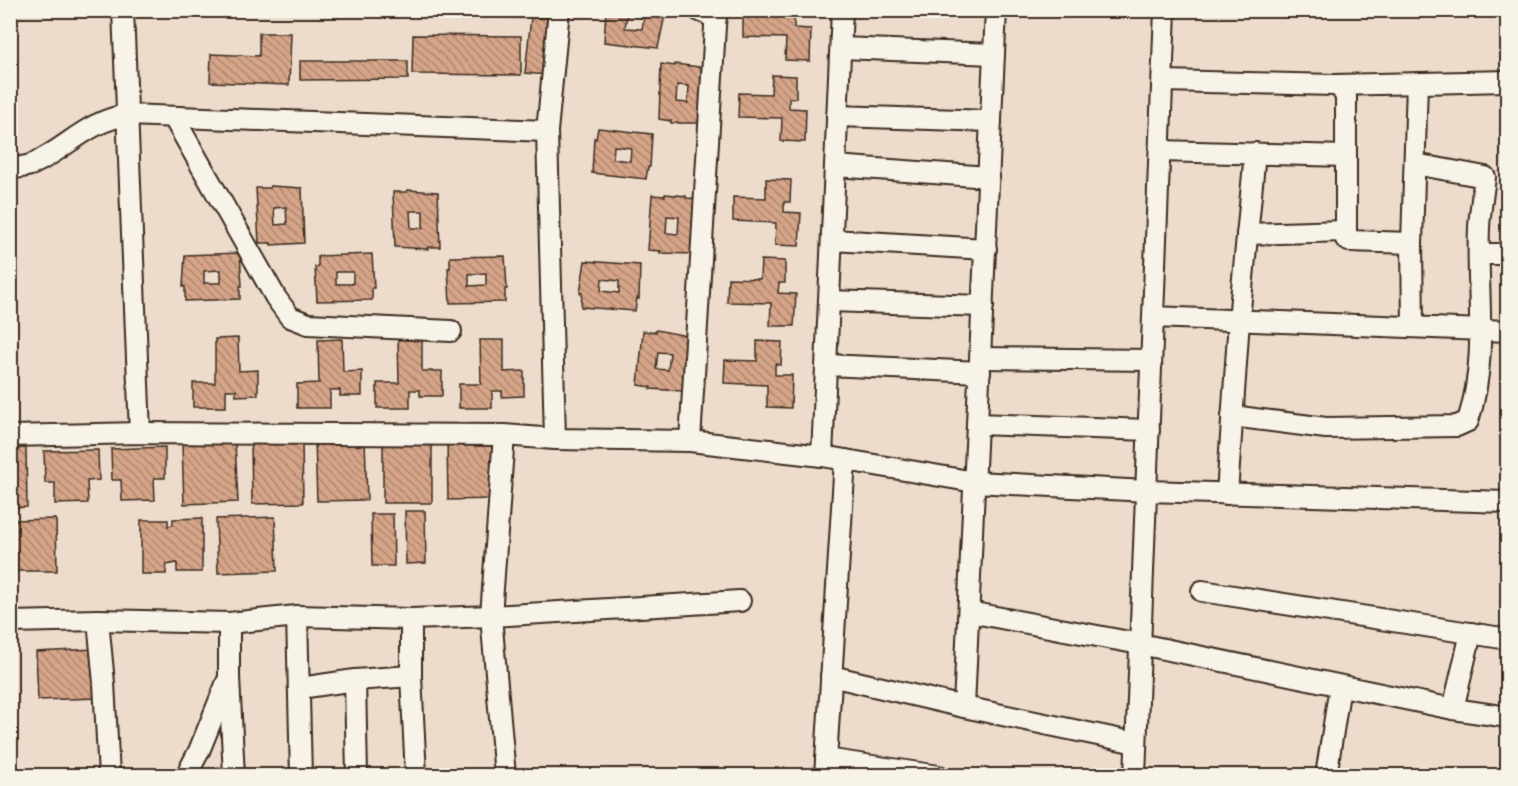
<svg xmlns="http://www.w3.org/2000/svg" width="1518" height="786" font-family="Mali,sans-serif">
<defs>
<pattern id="building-back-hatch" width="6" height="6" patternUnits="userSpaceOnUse" patternTransform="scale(1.5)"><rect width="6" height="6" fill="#d6a589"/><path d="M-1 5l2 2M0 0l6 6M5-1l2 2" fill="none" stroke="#af876f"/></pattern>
</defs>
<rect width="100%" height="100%" fill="#eddccc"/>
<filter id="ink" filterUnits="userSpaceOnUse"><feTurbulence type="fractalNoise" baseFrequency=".0167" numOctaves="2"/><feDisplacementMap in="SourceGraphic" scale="12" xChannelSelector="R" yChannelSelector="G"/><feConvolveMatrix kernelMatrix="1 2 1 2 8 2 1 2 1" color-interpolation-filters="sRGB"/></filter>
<g filter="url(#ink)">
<g fill="url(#building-back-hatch)" stroke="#3b2a1e" stroke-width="1.5" fill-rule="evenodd">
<path d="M415 10H524V18L414 15Z"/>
<path d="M606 10H664L663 15H665L658 48 604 42ZM627 15 644 17 642 29 625 28Z"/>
<path d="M776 10H800V18H794V28L811 29 810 61 785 60 786 38 743 37V13L776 14Z"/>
<path d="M531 17 555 19 548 75 525 73Z"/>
<path d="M259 33H291L289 85 210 82 211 54 259 56Z"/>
<path d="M413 35 521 36V75L412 74Z"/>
<path d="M300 61H408V79L300 80Z"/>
<path d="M661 64 675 66V64L707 68 704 123H671V121L659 119ZM677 85 689 86 688 103 676 102Z"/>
<path d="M772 75 796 76V98H789V108L806 109 805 142 781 141 782 118 738 117 739 93 771 94Z"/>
<path d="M598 128 652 134 650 167H648L646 179 592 173 594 138 596 139ZM614 146 631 148 630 161 613 159Z"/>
<path d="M766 179 791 180 790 202H784V212L801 213 799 246 775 245 776 223 733 221V197L766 198Z"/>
<path d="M270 186 302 188 304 243 271 245V243H259L256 188H270ZM286 207 287 224 275 225 274 208Z"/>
<path d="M407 190 438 192 440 247H428V249L395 247 393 192H407ZM410 211H423V228H411Z"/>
<path d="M665 194 686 196V198L697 199 694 254 660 253 661 251 648 250 652 195 665 196ZM667 216 679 217 678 234 666 233Z"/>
<path d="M240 253 242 286H240V299L185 301V287H183L185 255ZM221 270V283H204V271Z"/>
<path d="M372 254 374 288H372V300L317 301 315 267H318V256ZM336 272H353V284H336Z"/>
<path d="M505 256 507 289H505V302L450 303 448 268H450V257ZM486 273V285L469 286V274Z"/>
<path d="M761 260 785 261V283H779L778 293 796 294 794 326H770L771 303 727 302 728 278 760 279Z"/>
<path d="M585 261 640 265 639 299 637 298 635 311 581 307 582 293H580ZM602 279 619 281V293L601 291Z"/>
<path d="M656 330 688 336 683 391 650 389 651 387 638 385 643 331 656 332ZM658 352 670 353 668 370 656 369Z"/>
<path d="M238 338 239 371 258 370V395L236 396V390H226V407H193V383H215V339Z"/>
<path d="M342 339 343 372 362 371V396H340V390H330V408H297V384L319 383 318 340Z"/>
<path d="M398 339H422V371H442V396H420V390H410V408H377V383H399Z"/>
<path d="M480 340H504V372L524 371V396L502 397V391H492V408H459V384H481Z"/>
<path d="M757 341 782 342 781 365 775 364V375H792L791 408 767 407V385L724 383 725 360 757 361Z"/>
<path d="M365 439 367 500 317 501 315 440Z"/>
<path d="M447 439H492L493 499 448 500Z"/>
<path d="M235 441 238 502 184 504 182 444Z"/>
<path d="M251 442H302L303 503 252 504Z"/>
<rect x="383" y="442" width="49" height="61"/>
<path d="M165 447V478H154L155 500 122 501 121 480H112L111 449Z"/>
<path d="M26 448 27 507 10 508V449Z"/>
<path d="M98 450 99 480 87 481 88 503 55 504V483H45L44 451Z"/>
<path d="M405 511H425L426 563 406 564Z"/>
<path d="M371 514H393L394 566H372Z"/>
<path d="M275 517 277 571 218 573 216 519Z"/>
<path d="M202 518V572H177V563L166 565V574H141V520H168V526L173 525V519Z"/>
<path d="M56 519 57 571H10V520Z"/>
<path d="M95 649 97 698 38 700 36 652Z"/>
</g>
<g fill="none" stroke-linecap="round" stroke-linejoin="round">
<g stroke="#3b2a1e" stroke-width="24">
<g id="street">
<path d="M123 10 140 433"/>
<path d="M698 10 716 18"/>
<path d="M841 48 994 54"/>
<path d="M1163 81 1335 85 1341 88 1346 97V239L1349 241 1412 243"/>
<path d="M1335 85 1508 81"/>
<path d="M837 116 991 121"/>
<path d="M174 118 276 298 290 317 308 324 451 331"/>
<path d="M1160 151 1345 156"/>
<path d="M835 166 989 177"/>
<path d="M10 169C18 167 27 167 33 164 67 148 89 120 128 115L547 131"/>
<path d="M1247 234 1345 231"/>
<path d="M832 240 986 249"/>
<path d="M1480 254H1508"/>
<path d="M829 301 983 306"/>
<path d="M1153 317 1508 331"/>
<path d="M1413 327 1412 243 1417 83"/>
<path d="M981 358 1151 360"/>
<path d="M827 365 980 372"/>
<path d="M1232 416 1326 428 1457 426 1468 421C1489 356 1476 293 1479 227 1480 211 1483 193 1485 177L1415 164"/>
<path d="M978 424 1149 430"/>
<path d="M504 435 491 616 505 776"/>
<path d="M10 436 140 433 504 435 555 439 690 441 822 456 975 482 1147 491 1508 502"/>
<path d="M555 439 547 131 559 10"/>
<path d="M690 441 716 10"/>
<path d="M822 456 842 10"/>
<path d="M1227 494 1239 320 1255 153"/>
<path d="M1202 591 1508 639"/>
<path d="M969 612 1140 644 1453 709 1508 717"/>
<path d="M297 616 301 776"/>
<path d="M411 619V676L416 776"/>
<path d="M98 620 104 683 109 776"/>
<path d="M10 622 98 620 229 623 297 616 411 619 491 616 740 601"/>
<path d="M229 623V677L234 776"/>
<path d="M831 676 964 707 1136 743"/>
<path d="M355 680 357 776"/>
<path d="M300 688 355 680 411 676"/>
<path d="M964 707 996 10"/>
<path d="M1453 709 1471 633"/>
<path d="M826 759 939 776"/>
<path d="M186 776 199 751 227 682"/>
<path d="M825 776 845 460"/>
<path d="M1135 776 1165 10"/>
<path d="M1326 776 1340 686"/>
</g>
</g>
<use href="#street" stroke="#f7f3e8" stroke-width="20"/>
</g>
</g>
<rect width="1518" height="786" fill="none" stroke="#f7f3e8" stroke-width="36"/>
<rect x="18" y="18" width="1482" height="750" fill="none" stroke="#3b2a1e" stroke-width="2" filter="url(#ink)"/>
</svg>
